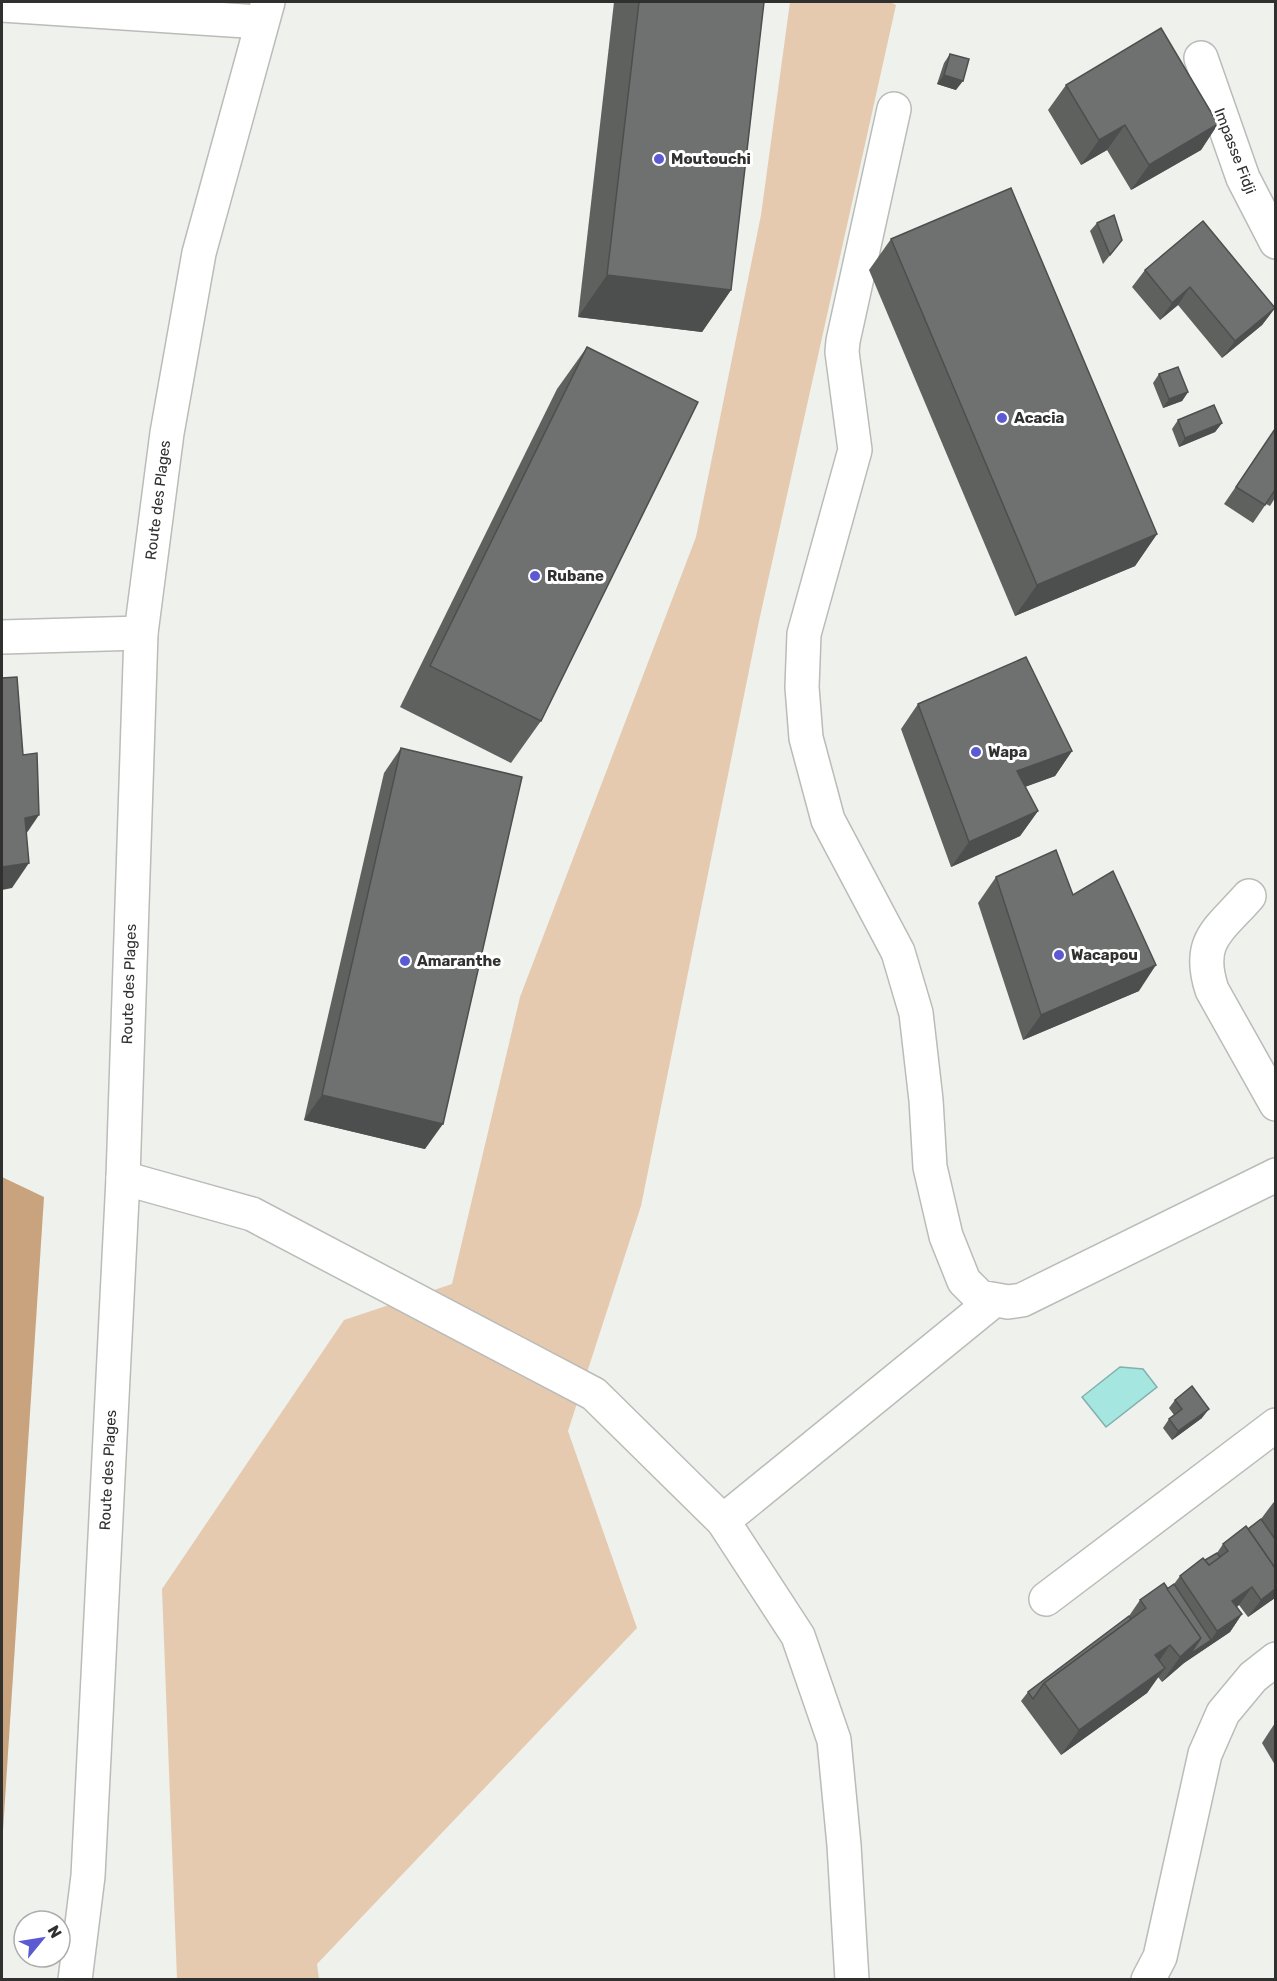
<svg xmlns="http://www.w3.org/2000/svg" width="1277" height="1981" font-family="Rubik,sans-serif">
<rect width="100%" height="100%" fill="#eff1ed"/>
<path fill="#e5caaf" d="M790 2H890L896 5 759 621 641 1206 568 1431 637 1628 317 1964 319 1979H177L162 1589 344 1320 452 1284 520 997 696 537 761 215Z"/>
<path fill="#c8a37d" d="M2 1177 44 1197 2 1846Z"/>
<path fill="#a5e7e0" stroke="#82b0ab" stroke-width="1.5" d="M1120 1367 1143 1369 1157 1387 1106 1427 1082 1397Z"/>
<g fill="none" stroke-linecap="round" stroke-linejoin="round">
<g stroke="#babcb8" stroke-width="36">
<g id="minor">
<path d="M2 5 261 22"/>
<path d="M1201 58 1243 178 1276 242"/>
<path d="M894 109 843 341 842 352 855 450 804 634 802 687 806 738 828 820 898 952 916 1013 926 1100 930 1167 946 1236 964 1281 980 1297 1008 1302 1022 1300 1276 1175"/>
<path d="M2 637 141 633"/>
<path d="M1249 896C1218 931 1196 941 1212 990L1276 1104"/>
<path d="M123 1178 252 1214 594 1394 723 1521 798 1636 834 1740 844 1845 852 1980"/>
<path d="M723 1521 993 1301"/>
<path d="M1046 1599 1276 1425"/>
<path d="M75 1980 88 1876 123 1178 141 633 167 433 199 253 268 2"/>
<path d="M1148 1980 1160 1957 1205 1754 1223 1713 1253 1677 1276 1659"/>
</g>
</g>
<use href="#minor" stroke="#fff" stroke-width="33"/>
</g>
<g fill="#5f615f">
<path d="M614 2H764L731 290 702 332 578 317Z"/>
<path d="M950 54 956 90 937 84 944 63Z"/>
<path d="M1066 85 1218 124 1201 150 1131 190 1107 150 1081 165 1048 110Z"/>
<path d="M1097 223 1115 249 1103 264 1090 231Z"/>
<path d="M891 239 1157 534 1135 566 1015 616 869 270Z"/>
<path d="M1145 270 1275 308 1262 325 1222 358 1178 305 1160 320 1132 287Z"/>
<path d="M587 347 541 721 511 763 400 707 557 389Z"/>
<path d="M1159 374 1188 392 1182 401 1163 408 1153 383Z"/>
<path d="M1178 420 1222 423 1215 432 1179 447 1172 429Z"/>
<path d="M1275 429V498L1270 506 1266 504 1253 523 1224 504Z"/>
<path d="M918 704 1072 751 1055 776 1025 787 1038 811 1020 836 951 867 901 729Z"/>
<path d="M401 748 425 1149 304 1120 384 773Z"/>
<path d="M996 877 1073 895 1139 991 1023 1040 978 903Z"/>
<path d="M1175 1400 1202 1418 1172 1440 1163 1428 1169 1419 1174 1415 1169 1408Z"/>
<path d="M1275 1501V1598L1248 1617 1239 1605 1237 1607 1242 1614 1230 1632 1184 1663 1162 1682 1158 1677 1147 1693 1061 1755 1021 1701 1028 1692 1129 1616 1140 1600 1167 1589 1174 1584 1180 1576 1205 1561 1217 1553 1223 1544 1248 1529 1261 1519 1273 1503Z"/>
<path d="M1275 1723V1765L1262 1743Z"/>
</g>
<g fill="#4d4f4e">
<path d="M944 75 963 81 956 90 937 84Z"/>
<path d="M1218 124 1201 150 1131 190 1149 165Z"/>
<path d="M1125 125 1107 150 1081 165 1099 140Z"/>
<path d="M607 275 731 290 702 332 578 317Z"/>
<path d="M1190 287 1178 305 1160 320 1172 303Z"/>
<path d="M1275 308 1262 325 1222 358 1235 341Z"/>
<path d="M1188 392 1182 401 1163 408 1169 399Z"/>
<path d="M1222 423 1215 432 1179 447 1185 438Z"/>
<path d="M1157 534 1135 566 1015 616 1037 585Z"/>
<path d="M1072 751 1055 776 999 796 1017 771Z"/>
<path d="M1038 811 1020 836 951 867 969 842Z"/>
<path d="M39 815 22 840 25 818Z"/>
<path d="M29 863 12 888 2 890V867Z"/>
<path d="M1156 965 1139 991 1023 1040 1041 1015Z"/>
<path d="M322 1095 443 1124 425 1149 304 1120Z"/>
<path d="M1209 1409 1202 1418 1172 1440 1178 1431Z"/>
<path d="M1252 1587 1239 1605 1220 1618 1232 1601Z"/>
<path d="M1275 1589V1598L1248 1617 1261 1600Z"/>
<path d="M1242 1614 1230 1632 1184 1663 1162 1682 1180 1657 1201 1638 1211 1640 1217 1631Z"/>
<path d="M1170 1645 1153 1670 1155 1655Z"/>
<path d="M1165 1668 1147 1693 1061 1755 1079 1730Z"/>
</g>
<g fill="#6e716f" stroke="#4d4f4e" stroke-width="1.5">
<path d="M639 2H764L731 290 607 275Z"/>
<path d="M1161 28 1218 124 1149 165 1125 125 1099 140 1066 85Z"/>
<path d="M950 54 969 59 963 81 944 75Z"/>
<path d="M1011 188 1157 534 1037 585 891 239Z"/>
<path d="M1114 215 1122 240 1110 255 1097 223Z"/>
<path d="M1203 221 1275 308 1235 341 1190 287 1172 303 1145 270Z"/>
<path d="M587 347 698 402 541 721 430 666Z"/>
<path d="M1178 367 1188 392 1169 399 1159 374Z"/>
<path d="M1214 405 1222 423 1185 438 1178 420Z"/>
<path d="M1275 429V490L1265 505 1236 487Z"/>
<path d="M1026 657 1072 751 1017 771 1038 811 969 842 918 704Z"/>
<path d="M17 677 23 755 37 753 39 815 25 818 29 863 2 867V678Z"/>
<path d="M401 748 522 777 443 1124 322 1095Z"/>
<path d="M1056 850 1073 895 1113 871 1156 965 1041 1015 996 877Z"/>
<path d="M1192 1386 1209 1409 1178 1431 1169 1419 1182 1409 1175 1400Z"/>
<path d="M1261 1519 1275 1539V1568L1248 1529Z"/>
<path d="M1246 1526 1275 1568V1589L1261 1600 1252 1587 1232 1601 1242 1614 1217 1631 1180 1576 1203 1558 1209 1565 1228 1551 1223 1544Z"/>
<path d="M1217 1553 1220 1557 1209 1565 1205 1560Z"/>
<path d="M1164 1583 1201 1638 1180 1657 1170 1645 1155 1655 1165 1668 1079 1730 1044 1683 1146 1608 1140 1600Z"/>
<path d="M1174 1584 1211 1640 1190 1654 1201 1638 1167 1589Z"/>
<path d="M1129 1616 1131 1619 1044 1683 1033 1699 1028 1692Z"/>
</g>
<g fill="#5b5ad2" stroke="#fff" stroke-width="2">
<circle cx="659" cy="159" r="6"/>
<circle cx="1002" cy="418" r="6"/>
<circle cx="535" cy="576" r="6"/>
<circle cx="976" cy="752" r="6"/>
<circle cx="1059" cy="955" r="6"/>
<circle cx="405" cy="961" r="6"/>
</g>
<g text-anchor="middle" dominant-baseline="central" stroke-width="6" stroke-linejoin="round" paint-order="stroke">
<g font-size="15" fill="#30312f" stroke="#fff">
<text transform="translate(1235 151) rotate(69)">Impasse Fidji</text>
<text transform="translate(158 500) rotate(-83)">Route des Plages</text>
<text transform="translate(129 984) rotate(-88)">Route des Plages</text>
<text transform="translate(108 1470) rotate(-87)">Route des Plages</text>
</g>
<g font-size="15" font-weight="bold" fill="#30312f" stroke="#fff" text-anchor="start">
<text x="671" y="159">Moutouchi</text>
<text x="1014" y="418">Acacia</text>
<text x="547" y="576">Rubane</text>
<text x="988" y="752">Wapa</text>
<text x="1071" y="955">Wacapou</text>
<text x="417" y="961">Amaranthe</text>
</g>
</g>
<rect width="1277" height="1981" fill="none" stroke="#30312f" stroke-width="6"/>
<g transform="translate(42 1939) rotate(60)"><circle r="28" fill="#ffffff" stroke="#acadac" stroke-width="1.5"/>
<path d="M0-4.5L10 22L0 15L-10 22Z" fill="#5b5ad2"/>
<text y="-9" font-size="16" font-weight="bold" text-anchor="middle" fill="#30312f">N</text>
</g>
</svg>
